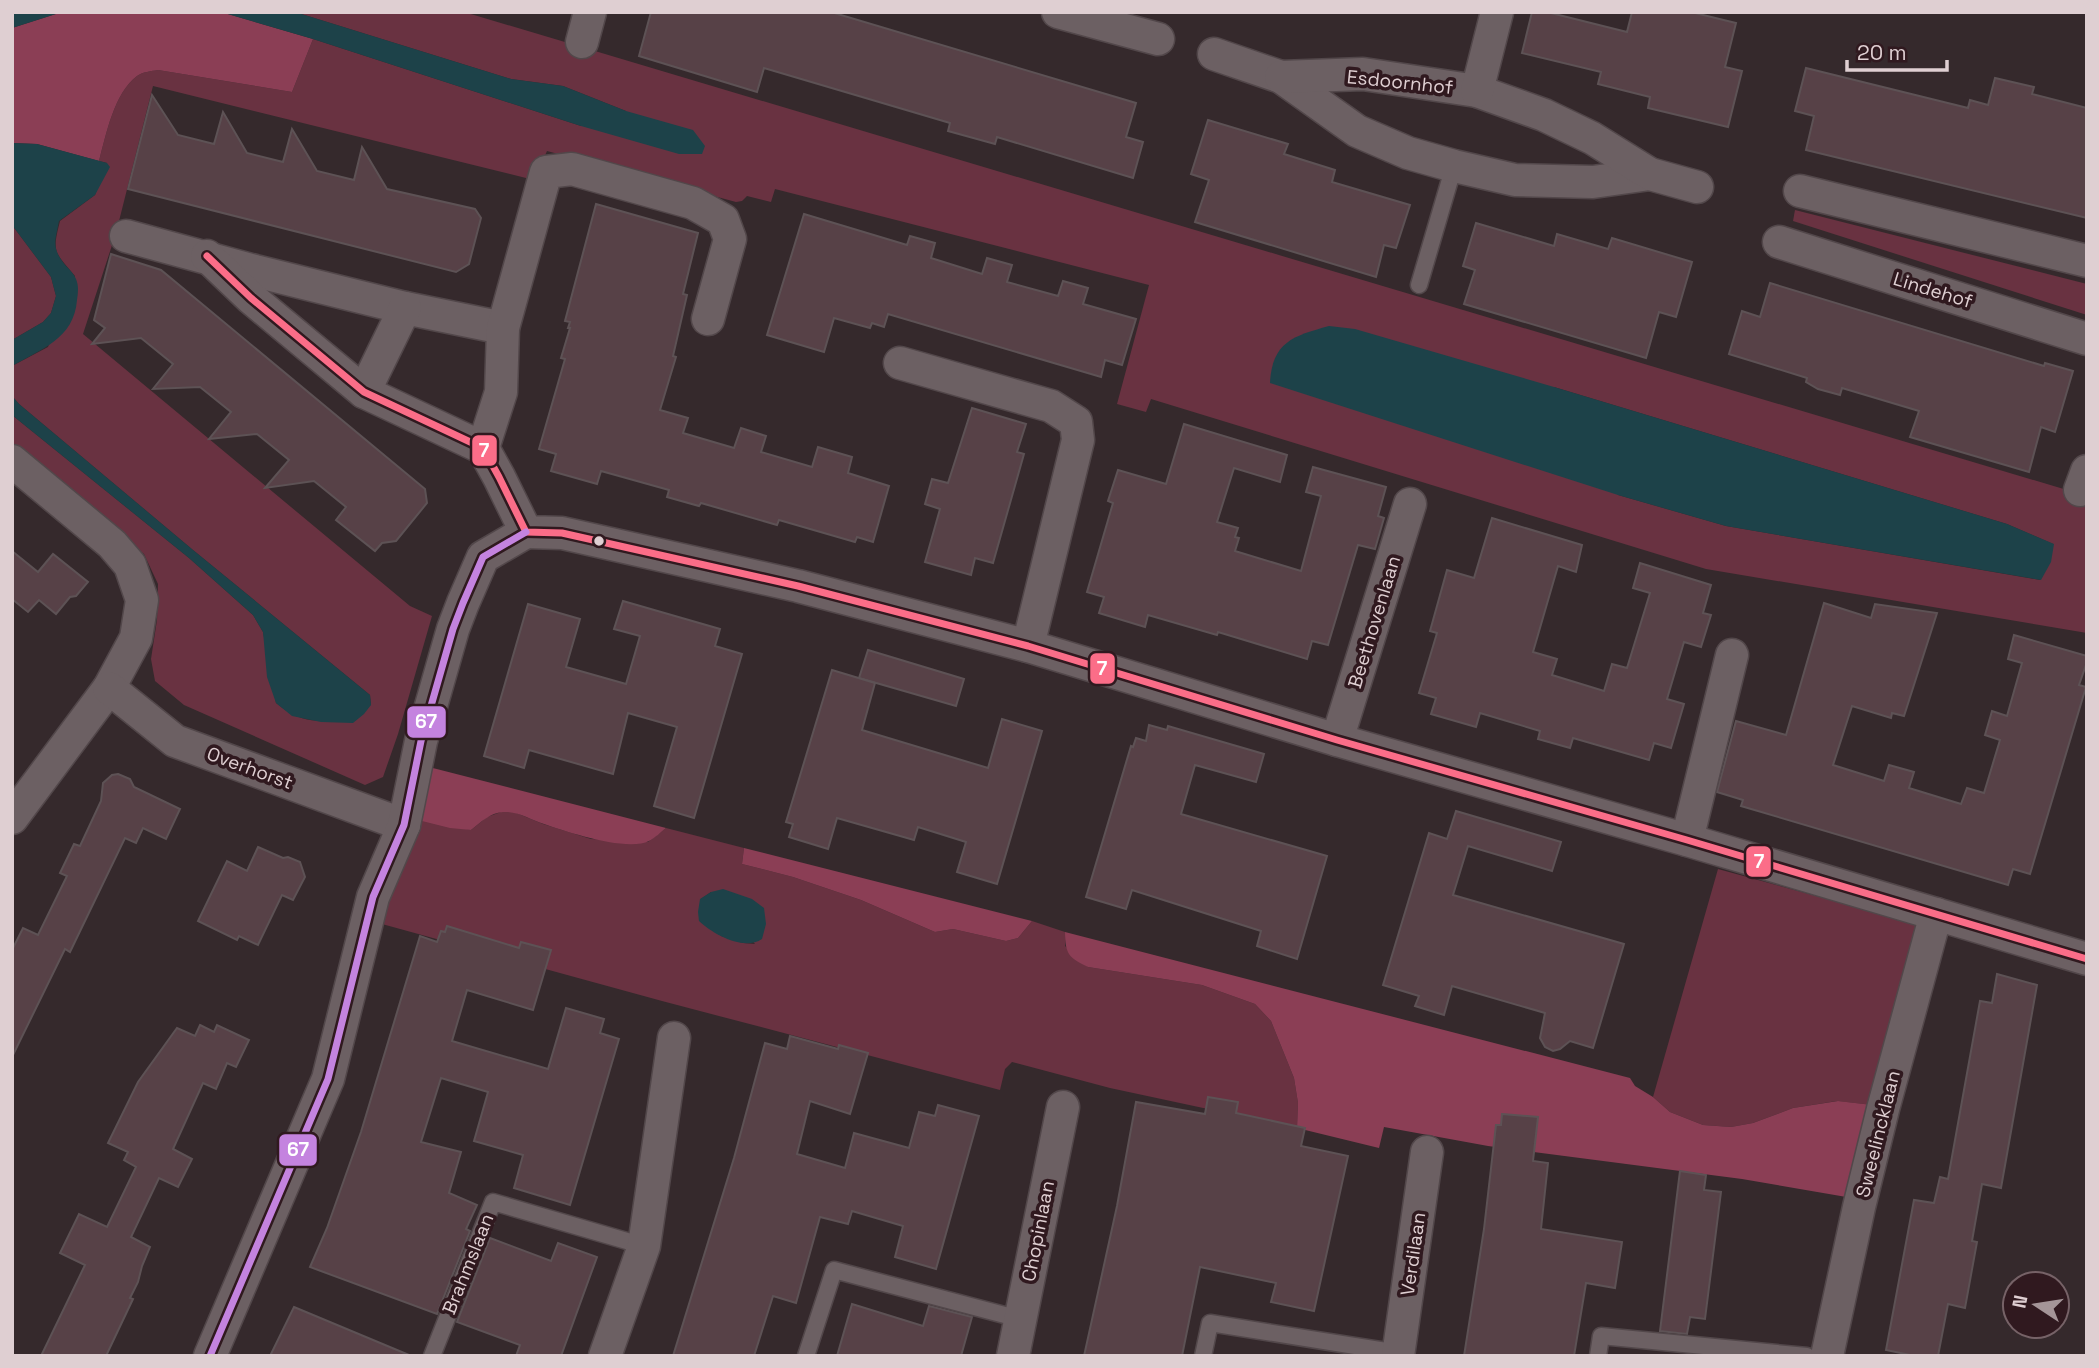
<svg xmlns="http://www.w3.org/2000/svg" width="2099" height="1368" font-family="'Space Grotesk',sans-serif">
<rect width="100%" height="100%" fill="#35292c"/>
<g fill="#693241" fill-rule="evenodd">
<path d="M295 12H464L2087 496V633L1706 569 1151 399 1146 412 1117 404 1149 285 775 189 771 202 747 196 742 201 736 202 547 151 534 180 153 86 116 233 83 334 410 606 432 616 398 734 383 777 365 785 184 705 155 681 151 659 157 620 158 584 144 554 12 450V415L189 558 253 615 263 632 276 703C313 733 331 718 371 705L370 695 193 550 19 404 12 396V366L48 347 75 276C54 251 52 253 60 221L95 195 107 163 99 161C106 135 114 93 137 76 142 72 152 71 158 70L292 92 313 39 581 126 626 111 563 86 511 79ZM1554 387 2007 524 2053 544 2040 580 1726 526 1618 495Z"/>
<path d="M1795 210 2087 284V315L1793 221Z"/>
<path d="M12 225 51 277 56 296 51 313 43 322 12 340Z"/>
<path d="M501 812H514L543 824 591 839 648 842 666 828 744 848 742 864 793 877 861 900 935 932 953 929 1006 941 1018 938 1032 921 1065 932V946L1088 967 1202 985 1255 1004 1271 1021 1294 1078 1298 1103 1297 1128 1110 1088 1012 1062 1005 1069 1000 1090 662 1001 382 924 410 818 471 830 487 817ZM711 892 755 944 743 943 721 936 701 899Z"/>
<path d="M1718 869 1925 926 1881 1106 1837 1101 1793 1108 1753 1123 1731 1127 1703 1125 1670 1112 1653 1097Z"/>
</g>
<g fill="#8b3e55">
<path d="M62 12H221L313 39 292 92 158 70C152 71 142 72 137 76 114 93 106 135 99 161L37 144 12 143V28Z"/>
<path d="M425 766 666 828C661 832 655 838 649 841 627 852 567 832 544 824 531 820 518 811 503 812 490 813 481 822 471 830L450 828 410 818Z"/>
<path d="M744 848 1032 921 1018 938 1006 941 953 929 935 932 861 900 793 877 742 864Z"/>
<path d="M1065 932 1630 1078 1635 1086 1653 1097 1670 1112 1703 1125 1731 1127 1753 1123 1793 1108 1838 1101 1881 1106 1858 1199 1742 1179 1488 1146 1384 1127 1379 1148 1297 1128 1298 1103 1294 1078 1271 1021 1255 1004 1202 985 1088 967C1069 958 1065 954 1065 932Z"/>
</g>
<g fill="#1d4249">
<path d="M12 12H62L12 28Z"/>
<path d="M221 12H295L511 79 563 86 626 111 693 130 705 146 702 154H679L581 126 313 39Z"/>
<path d="M12 143 37 144 107 163 110 167 95 195 59 221C55 242 51 248 66 266 70 270 74 274 76 279 79 286 78 293 77 300 74 339 41 349 12 366V340L43 322 51 313 56 296 51 277 12 225Z"/>
<path d="M1329 326 1355 329 1554 387 2007 524 2054 544 2051 562 2041 580 1726 526 1618 495 1270 383C1272 342 1293 336 1329 326Z"/>
<path d="M12 396 19 404 193 550 370 695 371 705 364 714 353 723 321 722 292 716 276 703 267 677 263 632 253 615 189 558 12 415Z"/>
<path d="M723 889 752 899 764 908 766 924 762 939C744 951 714 935 699 921L698 912 700 899 711 892Z"/>
</g>
<g fill="#574147" stroke="#5d5255" stroke-width="2">
<path d="M651 12H831L1136 103 1126 137 1143 142 1133 178 997 137 995 144 948 131 950 123 764 68 757 92 639 56Z"/>
<path d="M1532 12H1547L1627 32 1632 12H1691L1736 23 1725 67 1742 71 1728 127 1648 108 1650 97 1598 84 1601 72 1522 53Z"/>
<path d="M1806 68 1968 108 1970 100 1988 105 1995 78 2034 87 2032 94 2087 108V218L1806 150 1814 116 1795 111Z"/>
<path d="M152 95 178 135 214 144 223 112 247 153 283 162 292 129 317 171 354 180 362 147 387 189 475 209 481 218 469 264 456 272 128 189Z"/>
<path d="M1208 120 1288 144 1284 154 1335 170 1332 182 1410 205 1396 248 1384 245 1376 277 1195 222 1209 180 1191 174Z"/>
<path d="M596 204 698 233 683 294 687 295 673 356 676 357 660 410 688 418 683 433 734 448 741 428 766 436 761 452 812 467 818 447 852 457 848 473 889 486 873 542 857 537 855 542 779 520 777 525 701 503 699 506 667 497 669 490 601 471 597 484 551 471 556 454 539 449 565 359 561 358 570 328H568L570 322 565 321Z"/>
<path d="M804 214 907 245 910 236 935 243 931 258 982 274 987 258 1012 265 1007 282 1058 296 1063 281 1088 288 1083 304 1136 319 1122 365 1105 360 1101 377 888 314 884 327 872 323 870 328 834 318 824 352 767 335Z"/>
<path d="M1476 223 1554 246 1557 234 1608 249 1612 238 1692 262 1676 317 1659 312 1646 358 1464 304 1475 270 1463 266Z"/>
<path d="M111 254 161 270 425 489 427 503 396 541 382 543 375 551 336 520 346 507 314 481 265 488 289 460 257 434 209 439 231 412 200 387 153 389 173 364 141 338 92 344 105 328 94 320Z"/>
<path d="M1770 283 2044 366 2045 363 2073 371 2055 432 2041 427 2029 472 1910 437 1919 411 1842 388 1840 395 1818 389 1806 382 1807 378 1729 354 1742 311 1760 317Z"/>
<path d="M972 408 1026 424 1017 452 1024 454 993 563 975 558 971 575 925 562 940 509 925 504 932 479 948 483Z"/>
<path d="M1184 424 1287 455 1280 482 1234 468 1217 522 1238 528 1235 537 1239 538 1235 551 1301 571 1321 496 1306 492 1313 467 1386 487 1378 516 1384 518 1375 549 1358 545 1328 645 1312 641 1307 659 1218 632 1217 635 1148 615 1145 627 1099 613 1104 597 1087 592 1113 503 1108 501 1118 470 1166 484Z"/>
<path d="M1492 518 1582 545 1576 572 1558 566 1533 652 1557 659 1552 675 1604 691 1612 664 1627 668 1650 593 1633 588 1640 563 1711 585 1703 613 1711 615 1701 647 1684 642 1667 699 1684 704 1671 748 1654 743 1649 760 1573 738 1570 748 1538 739 1540 731 1480 713 1476 727 1431 714 1436 698 1419 693 1437 633 1430 631 1447 570 1474 578Z"/>
<path d="M12 551 38 572 53 554 88 582 76 596 70 597 56 614 39 600 28 612 12 599Z"/>
<path d="M623 601 720 629 715 646 742 654 694 818 654 806 677 727 628 713 613 774 529 750 524 768 484 756 528 604 580 619 566 667 626 684 640 636 614 629Z"/>
<path d="M1824 603 1871 618 1875 604 1937 613 1904 716 1892 713 1891 718 1852 706 1833 765 1884 781 1889 765 1914 772 1909 788 1961 804 1967 788 1984 793 2000 740 1985 735 1992 711 2007 716 2022 663 2008 659 2014 635 2087 656V662L2079 685 2086 687 2030 874 2013 869 2008 885 1741 806 1743 800 1717 792 1736 721 1786 735Z"/>
<path d="M868 650 964 679 956 706 859 678Z"/>
<path d="M832 670 875 683 862 730 988 768 1002 719 1042 731 997 884 957 872 966 842 918 827 914 840 837 818 828 849 789 837 793 824 786 822Z"/>
<path d="M1149 725 1167 730 1168 726 1264 754 1256 782 1195 765 1181 814 1327 856 1297 959 1257 946 1261 931 1132 890 1126 909 1086 897 1131 746 1133 747 1136 738 1146 741Z"/>
<path d="M118 774 130 779 134 787 180 809 166 839 143 828 136 843 125 838 70 952 65 949 12 1057V950L23 928 38 935 67 876 60 873 74 844 80 846 101 801 103 783 112 775Z"/>
<path d="M1456 811 1561 842 1552 871 1468 846 1453 895 1624 944 1593 1048 1570 1041 1560 1049 1553 1051 1545 1047 1540 1038 1545 1013 1452 986 1444 1015 1415 1006 1419 996 1383 985 1429 833 1447 839Z"/>
<path d="M258 847 283 858 288 857 300 862 305 877 293 900 282 895 258 945 239 936 237 940 198 921 227 861 247 871Z"/>
<path d="M447 926 519 948 521 942 551 950 533 1010 467 990 452 1041 548 1069 566 1008 604 1019 600 1033 619 1039 570 1205 514 1188 523 1155 474 1141 488 1092 441 1078 421 1142 461 1152 449 1193 477 1205 466 1229 470 1231 437 1314 310 1267 327 1228 361 1132 420 936 437 942 441 931 445 932Z"/>
<path d="M1997 974 2037 985 2001 1188 1982 1184 1972 1241 1977 1242 1965 1308 1948 1304 1938 1356H1915L1886 1350 1914 1200 1934 1203 1940 1177 1948 1179 1980 1001 1992 1003Z"/>
<path d="M200 1025 214 1032 217 1025 249 1040 236 1067 227 1063 216 1089 203 1083 173 1149 192 1159 178 1187 159 1178 131 1237 150 1247 142 1266 138 1282 130 1298 133 1299 106 1356H41L85 1265 60 1253 79 1214 107 1227 136 1167 124 1160 128 1152 108 1143 138 1082 177 1028 195 1036Z"/>
<path d="M790 1036 838 1049 839 1045 868 1053 850 1114 810 1101 797 1154 845 1168 854 1133 909 1148 919 1112 935 1116 938 1105 979 1116 936 1269 895 1257 903 1226 852 1211 848 1224 820 1217 796 1303 773 1296 754 1356H673L734 1158 765 1043 787 1049Z"/>
<path d="M1208 1097 1238 1102 1236 1113 1305 1128 1301 1146 1348 1156 1314 1311 1271 1302 1276 1283 1200 1267 1182 1356H1084L1117 1206 1136 1102 1205 1114Z"/>
<path d="M1502 1114 1538 1117 1533 1161 1548 1163 1541 1229 1622 1242 1615 1288 1586 1283 1574 1356H1464L1484 1229 1496 1125H1501Z"/>
<path d="M1680 1171 1706 1175 1704 1190 1721 1192 1705 1319 1690 1317 1687 1334 1660 1331Z"/>
<path d="M490 1238 551 1261 558 1243 597 1257 561 1356H516L520 1345 457 1322Z"/>
<path d="M852 1304 923 1326 929 1306 972 1317 961 1356H837Z"/>
<path d="M294 1307 409 1355V1356H270Z"/>
</g>
<g fill="none" stroke-linecap="round" stroke-linejoin="round">
<g stroke="#52474a" stroke-width="19">
<g id="service">
<path d="M1419 285 1454 166"/>
<path d="M432 1356 493 1202 644 1246"/>
<path d="M806 1356 834 1270 1020 1319"/>
<path d="M1203 1356 1210 1323 1399 1353"/>
<path d="M1598 1356 1601 1336 1807 1356"/>
</g>
</g>
<g stroke="#52474a" stroke-width="35">
<g id="minor">
<path d="M1058 12 1158 39"/>
<path d="M582 42 590 12"/>
<path d="M1214 54 1281 77 1357 131 1408 153 1454 166 1515 180 1593 182 1650 174"/>
<path d="M1281 77 1363 74 1477 91 1544 115 1592 138 1650 174 1697 187"/>
<path d="M1477 91 1497 12"/>
<path d="M1800 191 2087 261"/>
<path d="M126 236 255 271 405 308 503 328"/>
<path d="M1779 242 2087 339"/>
<path d="M207 256 251 298 364 392 483 448 499 477 526 532 562 533 798 586 1028 646 1337 740 1687 840 2087 959"/>
<path d="M900 363 1051 406 1076 422 1078 440 1028 646"/>
<path d="M364 392 405 308"/>
<path d="M483 448 501 392 503 328 546 172 572 169 693 203 723 220 730 239 708 319"/>
<path d="M12 461 112 544 130 565 142 600 136 638 109 688 12 818"/>
<path d="M2080 490 2087 471"/>
<path d="M109 688 175 741 404 825"/>
<path d="M1337 740 1410 504"/>
<path d="M1687 840 1732 655"/>
<path d="M210 1356 328 1079 373 897 404 825 421 741 453 629 463 603 483 557 526 532"/>
<path d="M605 1356 644 1246 674 1038"/>
<path d="M1013 1356 1063 1107"/>
<path d="M1398 1356 1427 1152"/>
<path d="M1827 1356 1859 1207 1883 1109 1936 914"/>
</g>
</g>
<use href="#service" stroke="#6c6063" stroke-width="16"/>
<use href="#minor" stroke="#6c6063" stroke-width="32"/>
<g stroke="#30191f" stroke-width="12">
<path id="bus-1" d="M207 256 251 298 364 392 483 448 499 477 526 532 562 533 798 586 1028 646 1337 740 1687 840 2087 959"/>
</g>
<g stroke="#30191f" stroke-width="12">
<path id="bus-2" d="M210 1356 328 1079 373 897 404 825 421 741 453 629 463 603 483 557 526 532"/>
</g>
<use href="#bus-1" stroke="#fb6d88" stroke-width="7"/>
<use href="#bus-2" stroke="#c483df" stroke-width="7"/>
</g>
<circle fill="#dfcfd2" stroke="#30191f" stroke-width="2.5" cx="599" cy="541" r="6"/>
<g text-anchor="middle" dominant-baseline="central" stroke-width="7" stroke-linejoin="round" paint-order="stroke">
<g font-size="19" fill="#dfcfd2" stroke="#30191f">
<text transform="translate(1400 82) rotate(6)">Esdoornhof</text>
<text transform="translate(1933 290) rotate(17)">Lindehof</text>
<text transform="translate(1374 622) rotate(-73)">Beethovenlaan</text>
<text transform="translate(250 768) rotate(20)">Overhorst</text>
<text transform="translate(1878 1134) rotate(-76)">Sweelincklaan</text>
<text transform="translate(1038 1231) rotate(-79)">Chopinlaan</text>
<text transform="translate(1413 1254) rotate(-82)">Verdilaan</text>
<text transform="translate(468 1264) rotate(-68)">Brahmslaan</text>
</g>
</g>
<g stroke="#30191f" stroke-width="2.5">
<rect x="471" y="434" width="27" height="33" rx="7" fill="#fb6d88"/>
<rect x="1089" y="652" width="27" height="33" rx="7" fill="#fb6d88"/>
<rect x="406" y="705" width="41" height="34" rx="7" fill="#c483df"/>
<rect x="1745" y="845" width="27" height="33" rx="7" fill="#fb6d88"/>
<rect x="278" y="1133" width="40" height="34" rx="7" fill="#c483df"/>
</g>
<g font-size="19" text-anchor="middle" font-weight="bold" fill="#fff">
<text x="484" y="457">7</text>
<text x="1102" y="675">7</text>
<text x="426" y="728">67</text>
<text x="1759" y="868">7</text>
<text x="298" y="1156">67</text>
</g>
<rect width="2099" height="1368" fill="none" stroke="#dfcfd2" stroke-width="28"/>
<g transform="translate(2036 1305) rotate(282)"><circle r="33" fill="#30191f" stroke="#766267" stroke-width="2"/>
<path d="M0-5L12 26L0 18L-12 26Z" fill="#a49598"/>
<text y="-10" font-size="19" font-weight="bold" text-anchor="middle" fill="#dfcfd2">N</text>
</g>
<path d="M1847 60v10h100v-10" fill="none" stroke="#dfcfd2" stroke-width="3.5"/>
<text x="1857" y="60" font-size="21" fill="#dfcfd2" stroke="#30191f" stroke-width="5" paint-order="stroke">20 m</text>
</svg>
